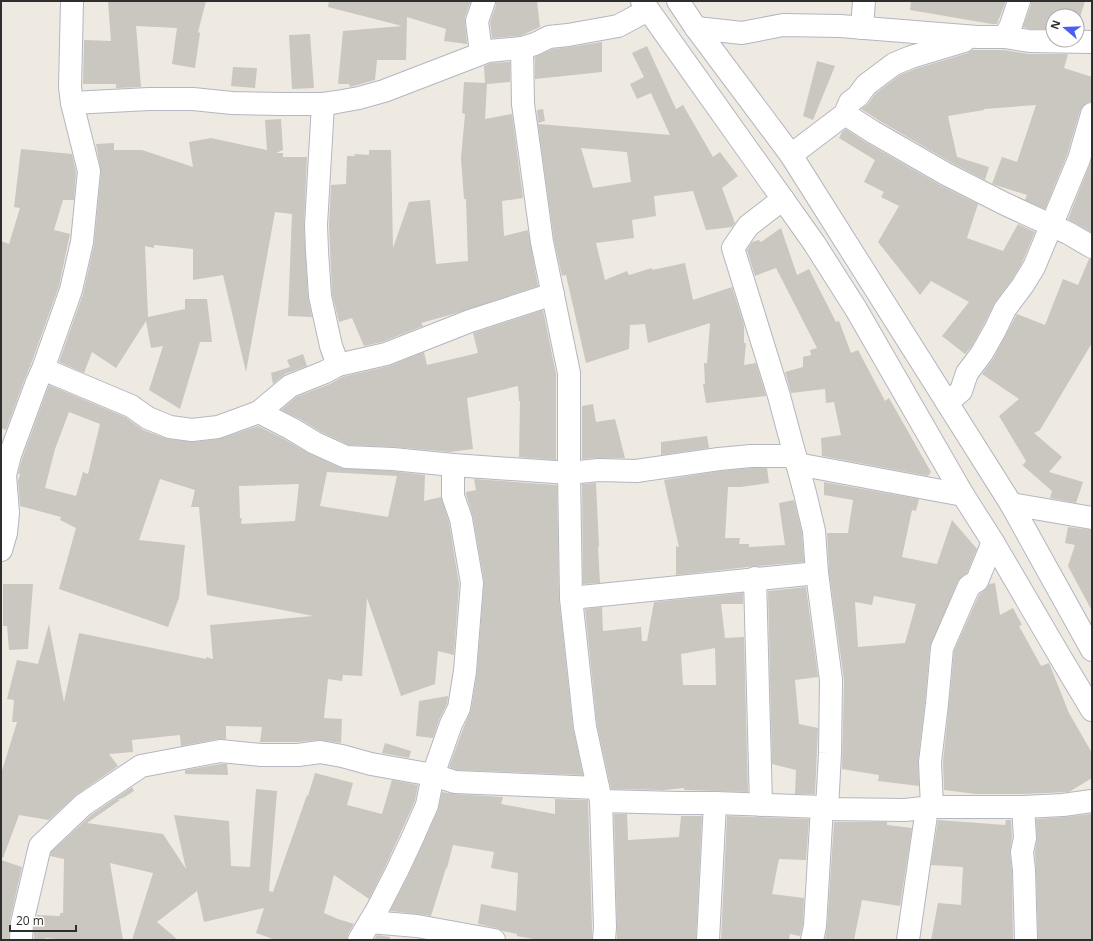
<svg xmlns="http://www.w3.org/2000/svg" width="1093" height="941" font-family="'Open Sans',sans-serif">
<rect width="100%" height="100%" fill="#eeeae1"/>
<g fill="#cac6c0" fill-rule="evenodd">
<path d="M108 1H206L198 32 200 33 195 68 172 64 177 28 136 26 141 87 116 88V84H83L84 40 111 41Z"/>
<path d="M329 1H471L465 17V22L467 44 444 41 446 29 407 17 406 60H377L375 80 350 87 349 84H338L343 31 402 26 328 7Z"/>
<path d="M496 1H537L540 27 520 36 492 38 490 22 496 5Z"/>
<path d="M911 1H1006L997 24H992L910 10Z"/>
<path d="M1031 1H1085L1077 27V16H1053V29H1030L1023 27 1031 5Z"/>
<path d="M310 34 314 88 292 89 289 35Z"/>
<path d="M602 42V72L535 79V57L553 49 570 47Z"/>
<path d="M647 46 676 109 683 105 713 157 720 152 738 176 722 188 735 223 732 227 706 230 693 191 654 196 656 216 632 220 634 238 596 243 605 280 627 271 629 275 652 268V270L685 263 693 300 732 287 744 325V343H746L744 365 756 363 766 396 706 403 703 384H705L704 363H707L710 323 648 343 645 324 630 325 629 349 586 363 566 275 562 276 554 240 538 124 670 135 651 93 637 99 630 84 644 77 632 53ZM581 148 627 152 631 182 593 188Z"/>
<path d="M973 50H1004L1029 54H1068L1064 68 1092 77V102H1089L1084 105 1080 111 1067 155 1045 209 1025 200 1027 195 992 184 1002 157 1017 162 1036 105 984 109V110L948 116 957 157 989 167 985 180 952 163 880 121 861 109 868 104 875 94 900 75 915 69 968 53Z"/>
<path d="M817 61 835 66 813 120 803 116Z"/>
<path d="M510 62V82L487 84 485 119 512 114 523 198 502 201 504 236 528 230 538 286 457 313 421 323 423 326 382 342 364 346 352 318 339 322 332 294 329 225 331 185 346 184 347 156H355L354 154 369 155V150H391L393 248 409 202 430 200 436 264 468 261 466 199H464L461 158 465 114 462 113 464 82 485 83 484 66 491 63Z"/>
<path d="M233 67 257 68 255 88 231 86Z"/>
<path d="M543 109 545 121 538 123 537 110Z"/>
<path d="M281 119 283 150 276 153H283V157H307L304 225 308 297 312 317 288 316 292 214 275 212 246 372 223 275 193 280V249L154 245V248L145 246 148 317 185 309V299H207L212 342H200L180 409 149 390 163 346 151 348 146 321 116 368 92 352 84 373 59 362 83 294 94 245 101 172 96 144 114 143V150H142L193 167 189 142 211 138 267 150 265 120Z"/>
<path d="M846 129 867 143 940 185 978 204 967 238 1003 251 1018 224 1035 232 1021 265 1013 278 995 302 984 324 972 346 965 354 942 336 969 302 931 281 920 295 878 242 899 206 881 197 884 192 864 182 875 160 839 138 842 132Z"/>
<path d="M21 149 72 154 76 172 74 200H63L54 230 70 234 59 286 31 364 25 378 6 430 1 428V241L9 244 20 208 14 207Z"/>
<path d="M1092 159V233L1068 219Z"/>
<path d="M781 228 797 275 809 269 836 322 839 321 851 353 858 350 885 401 889 398 931 472 928 476 822 456 821 438 841 435 834 402 826 403 825 389 791 393 785 372 803 367V357L811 355 810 350 817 348 776 268 755 276 747 250 752 242 759 240 761 242Z"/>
<path d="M1089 259H1092V343L1040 430 1034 433 1062 457 1049 472 1083 482 1076 503 1050 498 1052 491 1021 464 1023 465 1026 461 999 416 1019 399 982 374 993 359 1017 314 1045 325 1063 279 1078 285Z"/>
<path d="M543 310 556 374V460L519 457 520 401H519L518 386 467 398 473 449 450 452 394 447 349 445 321 432 298 418 281 410 296 397 330 384 342 377 389 366 424 352 427 365 478 353 473 333Z"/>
<path d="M303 354 307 366 285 374 273 384 271 373 290 367 287 360Z"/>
<path d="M49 385 125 417 143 430 168 439 193 442 219 439 258 426 286 440 310 454 341 468 392 471 425 475 424 501 441 497 449 522 459 584 454 655 438 651 435 684 401 696 367 598 362 676 343 675 342 681 328 679 324 718 342 719 341 743 319 740 297 742H260L262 727 226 726V739H218L181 746 180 735 132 740 133 752 109 754 118 766 76 795 49 820 19 815 3 858 1 857V774L17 722H12L14 700 7 699 17 660 38 664 49 624 64 702 79 633 206 659V657L213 659 210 625 313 616 207 595 199 507H191L195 490 160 479 139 540 185 545 179 598 168 627 59 589 76 528 60 520 61 517 20 506 18 481 20 474H18L22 459ZM69 412 100 424 88 474 83 472 76 496 45 488 55 449ZM327 472 397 476 388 517 320 506ZM299 484 295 521 241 524 242 518H240L239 486Z"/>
<path d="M593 404 596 422 615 419 625 458H599L582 459V406Z"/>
<path d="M707 436 709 448 661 455V442Z"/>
<path d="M752 468H767L769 483 740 487H728L725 538H740L739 544H749V547L785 545 779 503 794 500 802 533 804 562 759 566H754L748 567 676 575V546L679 547 664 480 720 471Z"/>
<path d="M474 479 557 485 559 599 573 728 583 775 457 770 449 767 463 729 471 710 477 672 484 581 473 517 466 494V492L476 490Z"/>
<path d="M824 482 919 499 916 511 912 510 902 557 937 564 952 520 977 549 967 573 962 576 958 581 930 647 925 703 918 760 919 786 878 781 879 775 842 769 844 680 829 572 827 533H848L853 500 824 495ZM874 596 916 604 905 643 858 647 855 602 872 605Z"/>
<path d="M596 483 599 547H598L600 583 583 584 582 484Z"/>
<path d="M1068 527 1092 530V611L1068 566 1075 545 1065 543Z"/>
<path d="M995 583 1000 615 1013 608 1022 625 1019 626 1041 666 1049 663 1069 713 1092 753V778L1069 792 1023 794H976L944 790 943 762 949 705 954 651 979 595 984 591 989 584Z"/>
<path d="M3 584H33L28 649 9 650 7 626H3Z"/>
<path d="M806 587 818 677 795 680 799 724 818 728 815 794H795L796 770 772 764 768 591Z"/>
<path d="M743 593V604H721L725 638 744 637 748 792 684 790V788L664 790 611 789 597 725 585 609 602 607 603 631 641 627 642 641H647L654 602ZM715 648 716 685H683L681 654Z"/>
<path d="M448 696 447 704 439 720 433 738 416 736 419 701Z"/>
<path d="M385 743 411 751 409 758 382 753Z"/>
<path d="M221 764H227L228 775 185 774V770Z"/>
<path d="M315 773 353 783 347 805 382 814 392 780 418 785 415 801 386 865 369 899 334 875 324 913 338 919 354 924 348 934 347 940H276L256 933 264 908 204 922 197 891 157 922 178 940H132L153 873 110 863 123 940H70L45 938V940H34V925L37 915 60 916V913H63L64 859 50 856 51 852 91 815 132 787 134 791 123 798 117 800H120L87 823 163 834 186 869 174 815 229 821 231 866 250 867 256 789 277 791 269 891 273 892 307 795 308 796Z"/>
<path d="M442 792 454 794 503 797 501 804 555 814V799L588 800 592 927V940H539L517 936V934L503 931 496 928 478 924 481 904 516 911 518 873 491 868 494 852 453 845 447 868H446L431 916 418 914 390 911 408 876 438 810Z"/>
<path d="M614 814H627L628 840 679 837 681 816H702L696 940H617V927Z"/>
<path d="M1091 814 1092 940H1038L1036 870 1035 853 1037 837 1036 819 1064 817Z"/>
<path d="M727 816 809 819 806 860 779 859 772 894 804 898 803 924 800 936 790 934 789 940H721Z"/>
<path d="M938 820 1005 825 1006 820H1011L1012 837 1010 853 1012 871 1013 940H931L938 903 961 905 963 867 931 865Z"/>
<path d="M834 822H887V825L912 828 900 906 862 900 854 940H825L827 927Z"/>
<path d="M1 860 22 867 10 920 9 940H1Z"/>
<path d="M377 935 390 937V940H374Z"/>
</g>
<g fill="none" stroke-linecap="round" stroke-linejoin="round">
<g stroke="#b4b6c0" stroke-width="24">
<g id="street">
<path d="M696 28 742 33 783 25 840 26 977 37H1005L1029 41 1092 42"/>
<path d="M862 28 864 1"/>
<path d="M1005 37 1011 25 1019 1"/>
<path d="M522 48 523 104 530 154 542 242 569 373V473L571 598 585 727 601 801 605 927 604 940"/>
<path d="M481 53 477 21 484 1"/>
<path d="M72 103 149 99H193L232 103 281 104H323L337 102 359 98 384 91 488 51 522 48 535 44 549 37 568 35 618 26 648 10"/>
<path d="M323 104 316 225 317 251 320 296 331 346 338 365"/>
<path d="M845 114 873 132 946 174 1005 204 1068 233 1092 247"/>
<path d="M791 155 845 114 850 102 858 96 866 85 894 64 911 57 964 41"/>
<path d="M783 199 748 226 733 248 779 396 805 493 814 531 817 573 831 680 830 753 827 809"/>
<path d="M43 369 131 406 148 418 170 427 192 430 218 427 259 412 290 386 325 372 338 365 386 354 470 321 553 294"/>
<path d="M947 403 961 391 967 373 982 353 995 330 1005 309 1023 285 1034 267 1079 159 1092 114"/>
<path d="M259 412 292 429 315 443 346 457 393 459 453 465 569 473 599 470 636 471 719 459 751 456H795"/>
<path d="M797 464 963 495"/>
<path d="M1011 504 1092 518"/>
<path d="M1 550 6 533 8 513 5 475 10 455 37 382 43 369 71 290 82 242 89 171 72 103 70 87 72 1"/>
<path d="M755 578 761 805"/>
<path d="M571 598 817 573"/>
<path d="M601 801 679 803H715L822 807 827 809 905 810 932 807H1023L1063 805 1092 801"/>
<path d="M932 807 930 762 937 704 942 648 969 586 977 581 993 542"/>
<path d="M1023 807 1025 838 1022 852 1024 870 1026 940"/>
<path d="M370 922 417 926 494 940"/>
<path d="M21 940 22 923 40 846 83 805 141 766 220 751 261 755H298L320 752 342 756 371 764 433 775 451 724 459 708 465 671 472 583 461 519 453 496V465"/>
<path d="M359 940 377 910 397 871 412 839 427 805 433 775 455 782 598 788"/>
<path d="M708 940 715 803"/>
<path d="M812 940 815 926 822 807"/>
<path d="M908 940 927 808"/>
</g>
</g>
<g stroke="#b4b6c0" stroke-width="24">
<g id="secondary">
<path d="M642 1 814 243 856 309 963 495 993 542 1062 660 1092 710"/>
<path d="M678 1 696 28 791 155 1011 504 1092 650"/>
</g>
</g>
<use href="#street" stroke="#fff" stroke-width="22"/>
<use href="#secondary" stroke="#fff" stroke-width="22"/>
</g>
<rect width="1093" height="941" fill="none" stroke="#2e2e2e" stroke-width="4"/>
<g transform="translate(1065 28) rotate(289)"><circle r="19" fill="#ffffff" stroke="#ababab"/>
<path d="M0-3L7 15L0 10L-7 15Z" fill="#4a5ef3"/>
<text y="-6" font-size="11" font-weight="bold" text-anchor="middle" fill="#2e2e2e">N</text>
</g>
<path d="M10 925v6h66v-6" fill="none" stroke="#2e2e2e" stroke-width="2"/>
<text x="16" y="925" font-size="12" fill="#2e2e2e" stroke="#ffffff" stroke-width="3" paint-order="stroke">20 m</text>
</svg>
